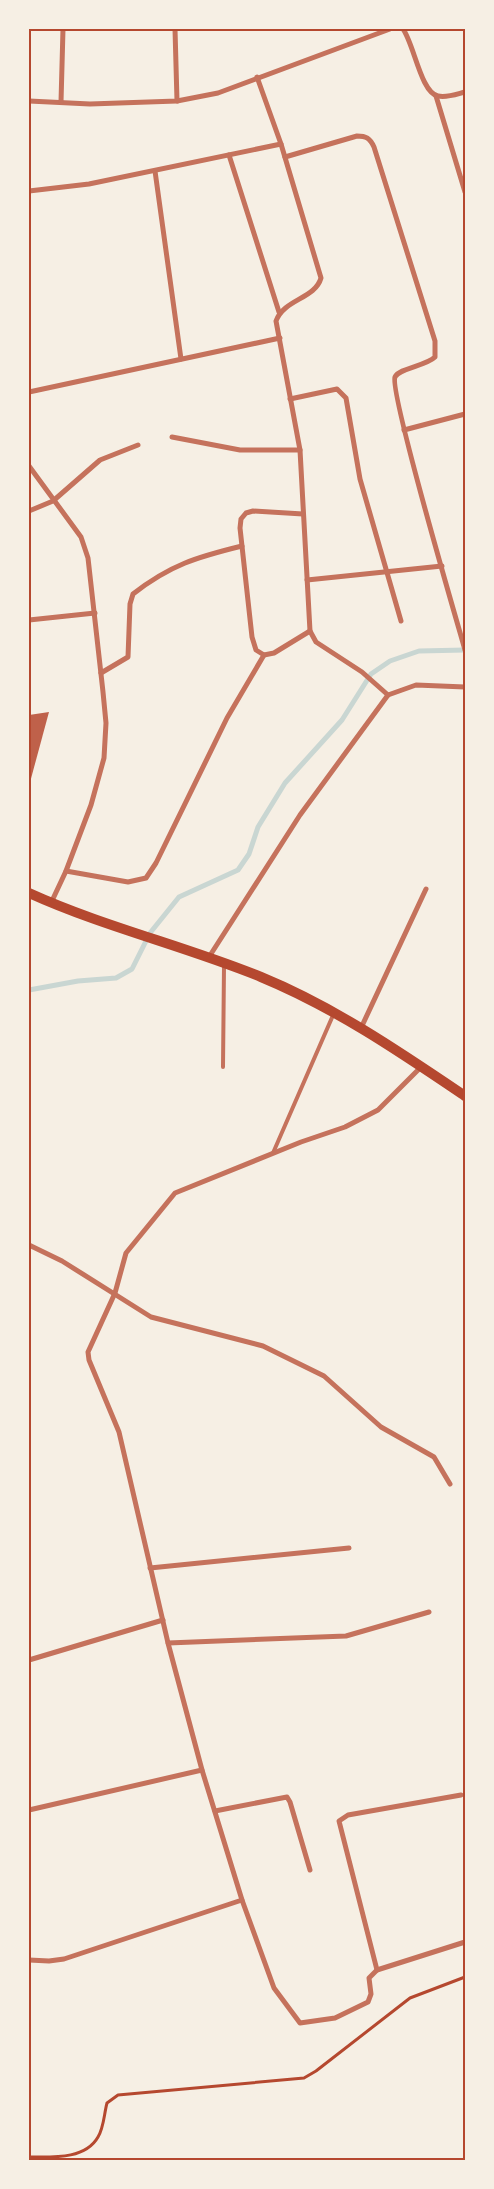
<svg xmlns="http://www.w3.org/2000/svg" width="494" height="2189" font-family="'Exo 2',sans-serif">
<rect width="100%" height="100%" fill="#f6efe4"/>
<g fill="none" stroke-linecap="round" stroke-linejoin="round">
<path stroke="#c9d6d2" stroke-width="5" d="M29 990 78 981 116 978 132 969 150 933 179 897 238 870 249 854 258 827 285 783 342 720 371 674 390 661 419 651 465 650"/>
</g>
<path fill="#bf614a" d="M49 712 29 786V715Z"/>
<g fill="none" stroke-linecap="round" stroke-linejoin="round">
<path stroke="#b5482f" stroke-width="3" d="M29 2157C51 2157 85 2160 98 2137 104 2127 104 2114 107 2103L118 2095 304 2078 316 2071 410 1998 465 1977"/>
<g stroke="#c5725c" stroke-width="4">
<path d="M223 1067 224 966"/>
<path d="M273 1153 334 1013"/>
</g>
<g stroke="#c5725c" stroke-width="5">
<path d="M175 29 177 101"/>
<path d="M403 29C414 44 421 93 438 96 447 98 457 94 465 92"/>
<path d="M257 77 281 144 321 278C315 299 284 299 276 321L300 450 310 631 316 642 362 672 388 695"/>
<path d="M436 96 465 192"/>
<path d="M29 101 90 104 177 101 218 93 390 29"/>
<path d="M61 102 63 29"/>
<path d="M229 155 279 312"/>
<path d="M285 157 357 136C366 136 370 138 374 147L435 341V357C426 366 399 368 395 377 389 391 456 618 465 650"/>
<path d="M155 171 181 359"/>
<path d="M29 191 89 184 281 144"/>
<path d="M29 392 280 338"/>
<path d="M290 399 337 389 346 398 360 479 401 621"/>
<path d="M404 430 465 414"/>
<path d="M172 437 240 450H300"/>
<path d="M29 466 81 537 88 558 103 692 106 723 104 758 91 805 66 871 51 903"/>
<path d="M29 511 53 501 100 460 138 445"/>
<path d="M303 514 253 511 246 513 241 519 240 528 252 637 256 650 264 655 274 653 310 631"/>
<path d="M307 580 442 566"/>
<path d="M29 620 95 613"/>
<path d="M101 673 128 657 130 604 133 594C170 565 197 557 242 546"/>
<path d="M66 871 128 882 146 878 156 863 227 718 264 655"/>
<path d="M209 957 300 815 388 695 416 685 465 687"/>
<path d="M361 1028 426 889"/>
<path d="M422 1066 378 1110 345 1127 301 1142 175 1193 126 1253 115 1293 88 1352 89 1360 119 1432 168 1643 202 1770 242 1900 274 1988 300 2023 335 2018 368 2002 371 1994 369 1978 377 1970 465 1942"/>
<path d="M29 1245 62 1261 151 1317 263 1346 324 1376 381 1427 434 1457 450 1484"/>
<path d="M150 1568 349 1548"/>
<path d="M168 1643 346 1636 429 1612"/>
<path d="M29 1660 163 1620"/>
<path d="M29 1810 202 1770"/>
<path d="M215 1811 287 1797 290 1802 310 1870"/>
<path d="M29 1960 49 1961 64 1959 242 1900"/>
<path d="M377 1970 339 1821 348 1815 461 1795"/>
</g>
<path stroke="#b5482f" stroke-width="10" d="M29 893C104 927 185 946 261 977 334 1007 400 1052 465 1096"/>
</g>
<rect width="494" height="2189" fill="none" stroke="#f6efe4" stroke-width="60"/>
<rect x="30" y="30" width="434" height="2129" fill="none" stroke="#b5482f" stroke-width="2"/>
</svg>
